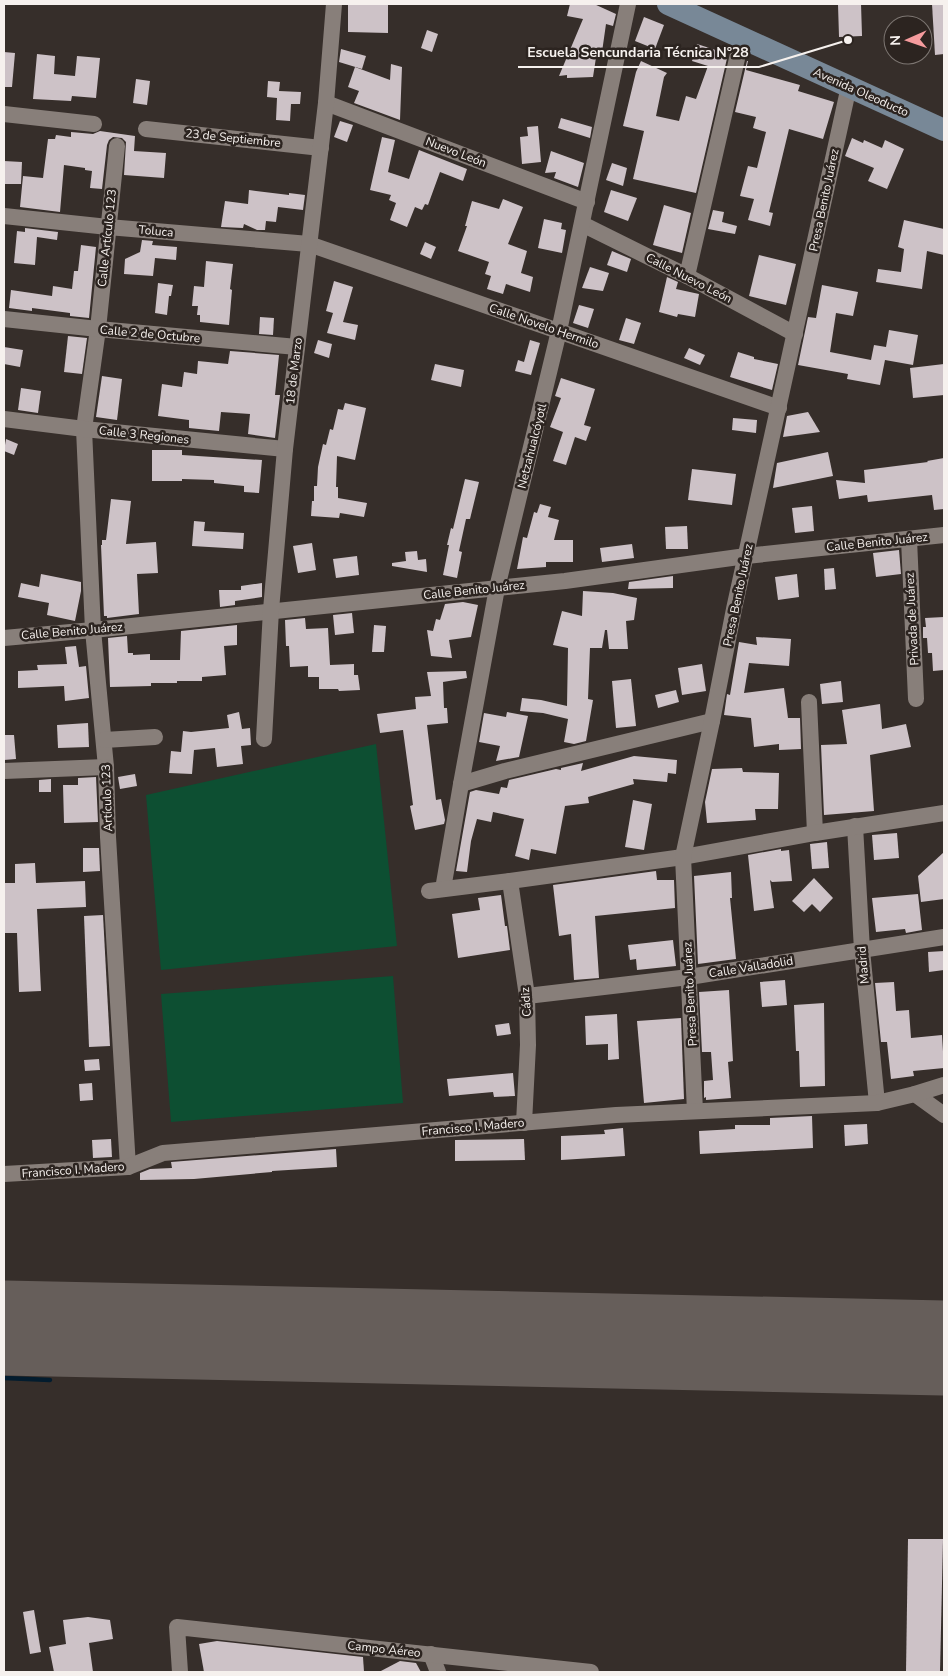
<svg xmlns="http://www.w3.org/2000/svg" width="948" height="1676" font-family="'Nunito Sans',sans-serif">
<rect width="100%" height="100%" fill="#362e2a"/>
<g fill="#0d4f32">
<path d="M376 744 397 946 161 970 146 795Z"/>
<path d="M393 976 403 1103 171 1122 161 994Z"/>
</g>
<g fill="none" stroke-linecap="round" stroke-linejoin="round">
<path stroke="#031c2e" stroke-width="4.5" d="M4 1378 50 1380"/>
<path stroke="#665e5a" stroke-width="95" d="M4 1328 944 1348"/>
</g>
<g fill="#cdc2c7">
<path d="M348 4H388V33L348 32Z"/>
<path d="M570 4H594L616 14 613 26 606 24 602 52 597 51 593 77 567 78V75L559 76 583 19 567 16Z"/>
<path d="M838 4H861L862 36 839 37Z"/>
<path d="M932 4H944V54L935 55Z"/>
<path d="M644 17 664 25 655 49 635 41Z"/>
<path d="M427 30 438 34 432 52 421 48Z"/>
<path d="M697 44 728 54 696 193 633 179 644 131 623 126 636 72 641 61 667 73 664 77 656 116 679 121 686 96 696 99 708 66 692 61Z"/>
<path d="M341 49 366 56 362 69 339 62Z"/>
<path d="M4 52 15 53 12 87H4Z"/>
<path d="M37 54 55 56 54 74 75 76 77 56 100 58 96 98 72 96 71 101 33 99Z"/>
<path d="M747 61H748L746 70 800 85 798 91 834 102 823 139 789 129 769 212 773 213 770 226 748 220 754 199 740 196 748 166 757 168 766 132 753 128 756 117 735 112Z"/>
<path d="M391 64 402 67 400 120 354 103 359 91 348 87 355 67 390 80Z"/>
<path d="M136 79 150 81 147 105 133 103Z"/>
<path d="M268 81 280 82 279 91 301 92 300 104H291L290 121 276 120 277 98 267 97Z"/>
<path d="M561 118 592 127 590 138 558 128Z"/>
<path d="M340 121 353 125 347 142 334 137Z"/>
<path d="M538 126 541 162 522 164 520 137 528 136 527 127Z"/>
<path d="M100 131 135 136 134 151 166 153 164 178 124 175 126 142 122 138 113 137 109 140 107 145 102 189 90 188 92 171 85 170V168L64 165 60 212 20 207 23 176 43 178 48 139H55L56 135 71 137V132L93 134Z"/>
<path d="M382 137 395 140 388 172 409 179 419 150 467 169 463 181 440 172 428 205 425 204 422 210 415 207 407 227 390 220 396 203 389 200 391 195 370 190Z"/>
<path d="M852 138 863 143 864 140 882 148 885 140 904 149 887 189 868 181 874 168 845 156Z"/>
<path d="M551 151 584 163 578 187 554 178 556 172 545 173Z"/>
<path d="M4 161 22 162 21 184H4Z"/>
<path d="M612 163 627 168 623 186 606 180Z"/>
<path d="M249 190 289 195V193L305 195 303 210 278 207 276 222 266 221 265 230H257L244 224 243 228 221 227 225 201 248 204Z"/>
<path d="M611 190 637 198 628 221 604 212Z"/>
<path d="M503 199 523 207 508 244 527 251 521 273 533 277 530 292 506 284 503 294 487 289 491 276 485 274 489 262 458 251 467 226H465L472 201 499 209Z"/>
<path d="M664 205 691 213 682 253 653 245Z"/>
<path d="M713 210 724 212 722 222 737 226 735 234 708 229Z"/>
<path d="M544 219 562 223 561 229 566 230 562 253 538 248Z"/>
<path d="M904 220 944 229V255L927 251 922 289 876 282 878 269 901 272 904 249 898 247Z"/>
<path d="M25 228 58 232 57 240 37 237 35 265 14 263 17 231 25 232Z"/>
<path d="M142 240 153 241 152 245 177 247 176 260 155 258 153 276 124 274 125 259 140 252Z"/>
<path d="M425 242 436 247 431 259 420 254Z"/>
<path d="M81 245 96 247 89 318 70 316V313L32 308V311L9 308 11 290 52 296 53 286 72 289 74 271H78Z"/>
<path d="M612 251 631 259 627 272 607 265Z"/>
<path d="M759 255 796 264 786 305 749 296Z"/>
<path d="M206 261 233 264 230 289 232 290 229 325 200 322V315H197L198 306H192L194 286 204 287Z"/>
<path d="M590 267 609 273 603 291 582 288Z"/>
<path d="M667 277 678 282 676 289 699 294 695 317 678 314 677 317 659 312Z"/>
<path d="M334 281 353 287 343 322 358 325 355 340 327 333 333 313 326 311Z"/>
<path d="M158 283 173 285 171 296H169L167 315 155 313Z"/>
<path d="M822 285 858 292 853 316 836 313 830 352 871 360 874 345 886 347 889 330 918 335 913 365 885 360 880 385 847 379 848 374 798 365 808 317 816 318Z"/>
<path d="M579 305 594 309 588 328 573 323Z"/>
<path d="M260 317 274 318 273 335 259 334Z"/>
<path d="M626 318 641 323 634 344 619 340Z"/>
<path d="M68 336 87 338 82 374 64 372Z"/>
<path d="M318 340 332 344 329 358 314 353Z"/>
<path d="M530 340 540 343 531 375 515 371 518 360 524 362Z"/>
<path d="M4 347 23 350 20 367 4 364Z"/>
<path d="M689 348 705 355 700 365 684 358Z"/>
<path d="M230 351 279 355 275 395H280L275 438 248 434 250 414 221 412 219 431 189 428V420L158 416 162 384 182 387 184 372 197 374 198 361 228 364Z"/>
<path d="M738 352 754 357V359L778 364 772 390 730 377Z"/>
<path d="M435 364 464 370 461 387 431 380Z"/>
<path d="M944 364V395L913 398 910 368Z"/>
<path d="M102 376 122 379 117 420 96 417Z"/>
<path d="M561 378 595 389 584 425 591 427 586 441 575 437 566 465 553 461 563 432 550 427 561 398 555 396Z"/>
<path d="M21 388 41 391 38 413 18 410Z"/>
<path d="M345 403 366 408 355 460 337 456 336 487H338V498L367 503 364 517 340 513 339 518 311 516 312 501H314V486H317L318 467 323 444 326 445 330 429 333 430 338 409 343 410Z"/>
<path d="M808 412 820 432 783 437 787 416Z"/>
<path d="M733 418 757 420 756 433 732 430Z"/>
<path d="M6 439 18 444 14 455 4 451Z"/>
<path d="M152 450H182V455L262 460 259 493 244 492V486L214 483V480L182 479V481H152Z"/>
<path d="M828 452 833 476 773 488 777 463Z"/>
<path d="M944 458V509L934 510 932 495 868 502 867 495 839 499 836 480 865 483 864 470 928 462 927 461Z"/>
<path d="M692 469 736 474 732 505 688 500Z"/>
<path d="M465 479 479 482 470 519H466L459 551 462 552 457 578 443 575 449 545H447L451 528 453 529Z"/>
<path d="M111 499 131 501 126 544 156 542 158 573 137 574 139 614 107 618V616H104L101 545H102V540H106Z"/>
<path d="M540 504 551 507 548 517 559 520 554 540H573V562H546V567L517 569 523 537 527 538 534 512 537 513Z"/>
<path d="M812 506 814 531 795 533 792 508Z"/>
<path d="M194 521 205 522 204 531 244 533 243 549 192 546Z"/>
<path d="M687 526 688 549H666L665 527Z"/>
<path d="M312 543 316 570 298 573 293 546Z"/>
<path d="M632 544 634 558 602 562 600 548Z"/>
<path d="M899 550 901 574 876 577 873 553Z"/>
<path d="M417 551 418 560 426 559 427 572 392 566V563L406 561 405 552Z"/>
<path d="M357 556 359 575 336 578 333 559Z"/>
<path d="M834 568 836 589 825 590 824 569Z"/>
<path d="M41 574 81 582V591L75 621 47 615 49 603 18 597 21 583 39 587Z"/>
<path d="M797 574 799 597 778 600 775 577Z"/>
<path d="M673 576V588L628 589 629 582Z"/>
<path d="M262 583V597L235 601V605L220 607 219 590H241V586Z"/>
<path d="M583 591 613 593 637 598 634 620 626 621 628 649H609L607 630H605L602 648H590L588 699 593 700 586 741 574 744 564 742 568 719 543 713 520 711 522 698 541 700 567 706 568 648 553 645 562 611 582 616Z"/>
<path d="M463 602 478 605 471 637 449 640 452 658 431 656 427 630 433 631 436 619 440 620 445 604Z"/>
<path d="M352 613 354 633 335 635 333 615Z"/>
<path d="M944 617V670L933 671 932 653H928L927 638H923V627H926L925 618Z"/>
<path d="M305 618 306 629 328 628 330 665 354 664V675H358L360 690 339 691 338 689H319V677H308V666L290 667 289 646H286L285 620Z"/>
<path d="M237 625V645L224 646 226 675 202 677V681H177V683H151V686L110 687 108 638 127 636 128 653H133V655L150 654V660H180L181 631Z"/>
<path d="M374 625 386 626 384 652H372Z"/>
<path d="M756 637 791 639 789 666 749 663 744 693 784 688 788 718H800L801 749 779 750V744L754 747 751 718 724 715 727 694 730 695 739 642 757 645Z"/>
<path d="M76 646 79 667 86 666 89 698 65 701 64 686 18 688V671L38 670 37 665 67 664 65 647Z"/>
<path d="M702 664 706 691 682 695 678 668Z"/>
<path d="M466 671 467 678 443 682 444 708H447L448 723 427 725 436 800 441 799 445 820 444 824 415 830 410 806 413 805 403 730 380 733 377 714 416 709 415 697 431 696 427 672Z"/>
<path d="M631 679 636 726 616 728 612 681Z"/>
<path d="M841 681 843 702 822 704 820 684Z"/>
<path d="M676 690 679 702 658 708 655 695Z"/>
<path d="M880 704 882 729 906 724 911 747 870 755 874 811 824 815 821 745 847 744 842 710Z"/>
<path d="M239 712 242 729 250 728 251 745 241 746 243 764 217 767 215 748 194 750 192 774 169 773 171 751 181 752 183 731 191 732 229 728 227 715Z"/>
<path d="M507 712 528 716 519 757 496 761 500 746 479 742 484 713 506 717Z"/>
<path d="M88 723 89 747 58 748 57 725Z"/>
<path d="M4 735H14L16 759 4 760Z"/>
<path d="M634 756 677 760 676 774 668 773 667 782 633 779 634 784 588 797 589 803 565 806 556 854 531 849 529 860 515 856 524 819 493 812 491 822 477 819 471 841 467 872 456 871 470 792 476 790 499 794 501 787 507 788 509 780 556 769 561 770V768L583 763 581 771Z"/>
<path d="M742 768 743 772 779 773 778 809H755L756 820 707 823 705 802 712 769Z"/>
<path d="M135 774 137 786 120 789 118 777Z"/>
<path d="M96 777 98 822 64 823 63 785H78V778Z"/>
<path d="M51 779V792H39V780Z"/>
<path d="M633 800 652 804 644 850 625 847Z"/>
<path d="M897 833 899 858 874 860 872 835Z"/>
<path d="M827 842 829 868 812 869 810 844Z"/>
<path d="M83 848H99L100 871 83 872Z"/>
<path d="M781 849V851L789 850 792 881 772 882 770 880 774 908 754 911 748 855Z"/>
<path d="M944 852V899L921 902 918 876Z"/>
<path d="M35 863 36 883 85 881 86 907 37 909 41 991 19 992 17 933H4V883H15V864Z"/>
<path d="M656 871 657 880H674L675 908 595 916 599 978 574 980 571 934 559 936 553 885Z"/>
<path d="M731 872 732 898H730L736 959 698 964 694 876Z"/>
<path d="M814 878 833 898 820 912 812 904 804 912 792 901Z"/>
<path d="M918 894 922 930 906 933 905 929 876 932 872 898Z"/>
<path d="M501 895 505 926H507L510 950 458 958 452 914 480 910 478 898Z"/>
<path d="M103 915 110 1046 89 1047 84 916Z"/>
<path d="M673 940 676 966 637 970 636 959 630 960 628 945Z"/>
<path d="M944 951V970L929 972 928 952Z"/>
<path d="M785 980 787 1005 762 1007 760 982Z"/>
<path d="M894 982 896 1011 909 1010 911 1038 942 1035 944 1068 913 1071 914 1076 891 1079 887 1042H881L875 983Z"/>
<path d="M729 990 733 1061 728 1062 731 1098 706 1100V1097L704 1098V1081L713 1080 711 1052H702L699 992Z"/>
<path d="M824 1003 825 1086 800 1087 799 1051H796L794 1005Z"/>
<path d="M617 1014 619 1059 608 1060V1044L586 1045 585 1016Z"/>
<path d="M681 1018 684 1099 644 1103 637 1021Z"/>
<path d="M509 1023 511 1034 497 1036 495 1025Z"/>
<path d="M99 1059 100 1070 85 1071 84 1060Z"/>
<path d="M513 1073 515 1096 494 1097 493 1092 449 1096 447 1079Z"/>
<path d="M92 1083 93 1100 80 1101 79 1084Z"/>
<path d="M812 1116 813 1148 700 1154 699 1131 735 1129V1125H770V1118Z"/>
<path d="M867 1124 868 1144 845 1146 844 1125Z"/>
<path d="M623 1128 625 1156 561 1160V1136L605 1134 604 1130Z"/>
<path d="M111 1139 112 1157 93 1158 92 1140Z"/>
<path d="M524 1139 525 1160 455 1161V1140Z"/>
<path d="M336 1149 337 1167 272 1171V1172L194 1179 140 1180V1173L150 1169 172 1168 171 1162Z"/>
<path d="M908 1539H943L940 1672H906Z"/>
<path d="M34 1610 41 1652 30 1654 23 1612Z"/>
<path d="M88 1617 110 1620 113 1639 89 1643 93 1672H54L49 1647 66 1644 63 1620Z"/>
<path d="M217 1641 363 1657 364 1672H204L199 1644Z"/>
<path d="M400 1661 416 1663 421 1672H379Z"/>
</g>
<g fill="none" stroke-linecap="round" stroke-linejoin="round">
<g stroke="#887f7a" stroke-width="16">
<path d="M326 103 587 202"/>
<path d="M4 114 94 124"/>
<path d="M146 129 321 148"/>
<path d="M117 146 98 329 84 429 93 630 106 767 108 837 128 1167"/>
<path d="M4 216 108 227 309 244 779 408"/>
<path d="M582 224 687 276 795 334"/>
<path d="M687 276 742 37"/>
<path d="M4 319 98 329 297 347"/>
<path d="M4 419 84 429 285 449"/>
<path d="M909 539 916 699"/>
<path d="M4 638 93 630 565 581 746 556 944 535"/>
<path d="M809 702 815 833"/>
<path d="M264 739 271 610 285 449 326 103 334 4"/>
<path d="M104 740 155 737"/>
<path d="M4 771 106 767"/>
<path d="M461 784 505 771 712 721"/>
<path d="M855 826 862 950 877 1103"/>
<path d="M510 881 527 996 528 1045 524 1123"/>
<path d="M443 889 461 784 497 588 559 331 628 4"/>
<path d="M429 891 510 881 683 857 815 833 944 813"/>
<path d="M527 996 689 977 944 937"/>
<path d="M915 1094 944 1115"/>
<path d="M695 1111 683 857 712 721 734 609 849 86"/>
<path d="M4 1174 128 1167 163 1153 616 1115 877 1103 915 1094 944 1085"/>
<path d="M431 1654 438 1672"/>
<path d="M180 1672 177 1627 591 1672"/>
</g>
<path stroke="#788897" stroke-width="22" d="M668 4 944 130"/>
</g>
<g text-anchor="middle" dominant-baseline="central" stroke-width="5" stroke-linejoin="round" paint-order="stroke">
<g font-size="12" fill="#f6f1ee" stroke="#2c2420">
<text transform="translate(861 92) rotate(24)">Avenida Oleoducto</text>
<text transform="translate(233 138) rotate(6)">23 de Septiembre</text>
<text transform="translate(456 152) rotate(21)">Nuevo León</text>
<text transform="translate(824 200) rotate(-78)">Presa Benito Juárez</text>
<text transform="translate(156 231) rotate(5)">Toluca</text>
<text transform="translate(107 238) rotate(-84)">Calle Artículo 123</text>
<text transform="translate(689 278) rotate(27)">Calle Nuevo León</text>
<text transform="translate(544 326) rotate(19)">Calle Novelo Hermilo</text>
<text transform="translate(150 334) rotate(5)">Calle 2 de Octubre</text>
<text transform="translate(294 371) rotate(-83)">18 de Marzo</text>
<text transform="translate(144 435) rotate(6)">Calle 3 Regiones</text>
<text transform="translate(532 446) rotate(-76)">Netzahualcóyotl</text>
<text transform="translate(877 542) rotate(-6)">Calle Benito Juárez</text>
<text transform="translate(474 590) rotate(-6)">Calle Benito Juárez</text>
<text transform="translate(738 595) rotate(-78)">Presa Benito Juárez</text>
<text transform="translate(912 619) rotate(-93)">Privada de Juárez</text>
<text transform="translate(72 631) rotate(-5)">Calle Benito Juárez</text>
<text transform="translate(107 798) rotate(-92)">Artículo 123</text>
<text transform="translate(863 965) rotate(-95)">Madrid</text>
<text transform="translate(751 967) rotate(-9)">Calle Valladolid</text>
<text transform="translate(690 994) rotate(-93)">Presa Benito Juárez</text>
<text transform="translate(526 1002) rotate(-94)">Cádiz</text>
<text transform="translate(473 1127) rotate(-5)">Francisco I. Madero</text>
<text transform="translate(73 1170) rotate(-4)">Francisco I. Madero</text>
<text transform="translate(384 1649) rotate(6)">Campo Aéreo</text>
</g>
</g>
<path fill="none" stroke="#f6f1ee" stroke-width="2" d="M848 40L759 67H518"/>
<circle fill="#f6f1ee" stroke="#2c2420" stroke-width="2" cx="848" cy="40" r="5"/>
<g font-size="14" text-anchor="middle" font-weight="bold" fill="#f6f1ee" stroke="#2c2420" stroke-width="5" stroke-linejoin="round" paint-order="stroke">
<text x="638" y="57">Escuela Sencundaria Técnica N°28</text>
</g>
<rect width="948" height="1676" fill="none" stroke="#f6f1ee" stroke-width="10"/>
<g transform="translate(908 40) rotate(268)"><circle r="24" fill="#2c2420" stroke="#7d7672"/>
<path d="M0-4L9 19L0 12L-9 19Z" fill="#f59b9d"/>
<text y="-8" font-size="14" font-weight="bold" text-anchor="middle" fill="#f6f1ee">N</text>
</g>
</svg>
